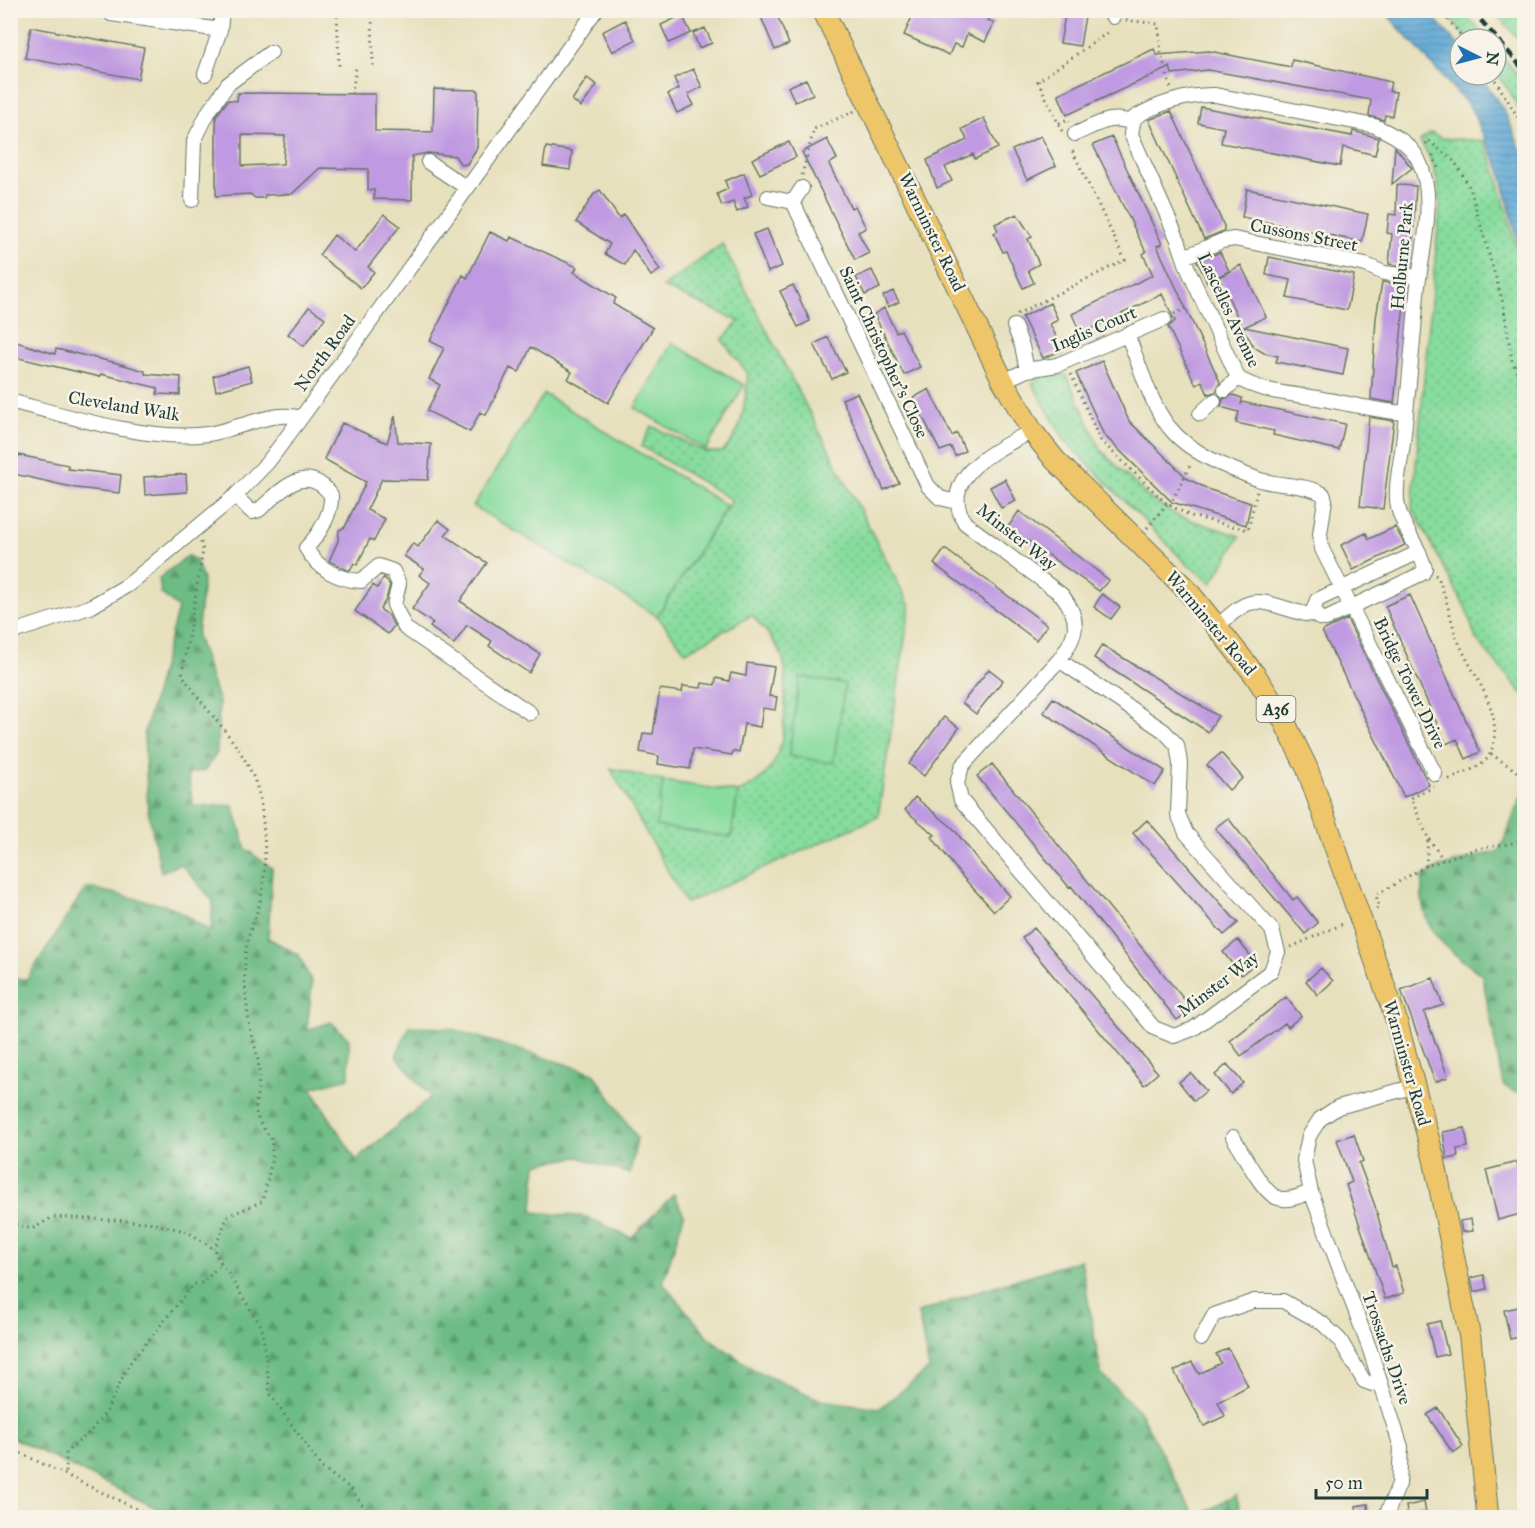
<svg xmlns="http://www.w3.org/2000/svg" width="1535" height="1528" font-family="'IM FELL Great Primer',serif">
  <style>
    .grass { fill: url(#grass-dots); stroke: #538c69; stroke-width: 1.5 }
    .forest { fill: url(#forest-firs); stroke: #467c5c; stroke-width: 1.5 }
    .garden { fill: #87dc9e; stroke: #538c69; stroke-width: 1.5 }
    .water { fill: url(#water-rules); stroke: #3f7285; stroke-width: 1.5 }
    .building { fill: #bf99e1; fill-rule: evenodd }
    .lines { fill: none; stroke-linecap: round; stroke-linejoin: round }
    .minor-casing { stroke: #657664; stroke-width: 16 }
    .highway-casing { stroke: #657664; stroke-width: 23 }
    .path { stroke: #657664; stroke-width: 3; stroke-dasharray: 1.5 4.5; stroke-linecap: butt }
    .minor { stroke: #fff; stroke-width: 14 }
    .highway { stroke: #eec569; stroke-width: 21 }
    .rail { stroke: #1f3d34; stroke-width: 4.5; stroke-dasharray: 9 4.5; stroke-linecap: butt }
    .labels { text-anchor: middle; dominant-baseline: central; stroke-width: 5; stroke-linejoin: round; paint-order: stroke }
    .shield { fill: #f7f3e8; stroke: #60746a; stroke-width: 1.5 }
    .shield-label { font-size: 16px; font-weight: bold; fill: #1f3d34 }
    .street-label { font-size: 18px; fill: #1f3d34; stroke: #f7f3e8 }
  </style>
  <defs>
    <pattern id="grass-dots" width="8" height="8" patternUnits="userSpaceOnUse" patternTransform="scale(1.5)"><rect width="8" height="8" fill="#87dc9e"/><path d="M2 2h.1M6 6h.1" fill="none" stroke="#6eb482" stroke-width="1.8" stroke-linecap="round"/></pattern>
    <pattern id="forest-firs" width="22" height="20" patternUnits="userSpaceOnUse" patternTransform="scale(1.5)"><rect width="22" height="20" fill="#6dbc85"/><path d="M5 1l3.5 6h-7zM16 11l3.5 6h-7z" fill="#599a6e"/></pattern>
    <pattern id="water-rules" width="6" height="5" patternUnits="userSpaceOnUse" patternTransform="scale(1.5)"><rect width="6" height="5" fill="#5fa8d6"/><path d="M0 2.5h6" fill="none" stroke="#4e8aae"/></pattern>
  </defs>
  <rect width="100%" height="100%" fill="#f7f3e8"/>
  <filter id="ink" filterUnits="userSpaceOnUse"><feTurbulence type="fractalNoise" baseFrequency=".0167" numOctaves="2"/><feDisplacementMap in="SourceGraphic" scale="12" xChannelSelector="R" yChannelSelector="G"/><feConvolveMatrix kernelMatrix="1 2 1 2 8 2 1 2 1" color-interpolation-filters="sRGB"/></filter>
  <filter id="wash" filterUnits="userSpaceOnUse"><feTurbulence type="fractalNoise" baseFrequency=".008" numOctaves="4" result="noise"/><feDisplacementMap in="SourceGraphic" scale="24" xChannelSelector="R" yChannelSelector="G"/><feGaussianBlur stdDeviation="1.35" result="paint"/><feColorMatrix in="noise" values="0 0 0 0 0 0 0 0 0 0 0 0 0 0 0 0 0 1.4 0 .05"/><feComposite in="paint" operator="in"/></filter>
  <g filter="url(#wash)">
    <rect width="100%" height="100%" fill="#e7e0bd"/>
    <path class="grass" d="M1444,11H1462L1487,39H1467Z
      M1494,11H1524V45Z
      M1496,49L1524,82V118L1509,90L1496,74Z
      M1431,133L1441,138L1484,141L1496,172L1524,276V695L1476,640L1467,611L1412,507L1440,207C1440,182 1434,162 1420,141Z
      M722,244L910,606L878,817L686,903L610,768L663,781L657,826L731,837L738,792C782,774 785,739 785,697C785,684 787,667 782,656C775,640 763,628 752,615L686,652L657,616L732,500L641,446L652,426L705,452H722C745,431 744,403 748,374L722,340L739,321L663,287Z
      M1062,374L1067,376L1101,450L1149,498L1178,516L1240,536L1212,583L1188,565L1065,441L1032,383L1044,375Z"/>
    <path class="forest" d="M188,556L196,560L203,580L197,636L219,702L217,753L205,770L188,774L193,806L233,805L246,849L272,868L268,938L299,955L312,983L307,1030L331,1022L349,1039V1078L311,1088L356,1160L431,1097L396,1056L409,1027L449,1028L594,1073L637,1138L630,1174L578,1157L536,1164L533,1212L587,1217L631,1238L674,1194L684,1215L663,1283L709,1338L756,1371L821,1400L880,1408L929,1369L918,1313L981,1290L1081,1260L1101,1374L1140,1412L1195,1517H174L11,1437V979H27L86,887L172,907L211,932L213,901L181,864L161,872L148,810L144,734L178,608L161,593L159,578Z
      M1524,792V1089L1516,1093L1503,1085L1482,975C1444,946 1415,929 1423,876L1440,867L1499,851C1510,832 1512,812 1524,792Z
      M1236,1495L1242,1517H1196Z"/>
    <path class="garden" d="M672,343L744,385L706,450L635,408Z
      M544,394L727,506L657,616L473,506Z
      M800,677L845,684L833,763L789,756Z
      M663,781L738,792L731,837L656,826Z"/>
    <path class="water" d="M1384,11H1428L1460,47V75H1480L1505,112L1524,157V266L1500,170L1470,107Z"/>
    <g id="blocks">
      <path class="building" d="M758,10H775L789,44L775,50Z
        M915,10H992L988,20L994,23L985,42L967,34L962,47L954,44L949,55L904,35Z
        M1066,10H1086L1080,46L1060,43Z
        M682,15L691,33L669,43L661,25Z
        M625,20L635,40L612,52L602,32Z
        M31,27L144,48L138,79L25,58Z
        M705,28L712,43L699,48L693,33Z
        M1154,49L1157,55L1209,51L1291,67L1292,60L1391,82L1389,91L1396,92L1392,116L1385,115L1384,120L1369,116L1371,100L1208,70L1172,74L1170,67L1067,115L1058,94Z
        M693,69L702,87L688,94L694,105L677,113L668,94L679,89L674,78Z
        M587,78L597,85L581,107L572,100Z
        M806,79L813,94L795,102L788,87Z
        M434,89L478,90L477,148L467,164L461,165L455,156L428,153L412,156V200L374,199V190H368V169L320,168L292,194L265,195L264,198H255L250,194L216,196V116L228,100L237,101L238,93L375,94V131L433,132ZM242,135L285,136L283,164L242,166Z
        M1201,107L1352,136L1353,131L1379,138L1375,155L1343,147L1340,166L1221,143L1224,128L1198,123Z
        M1171,111L1224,226V231L1204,239L1149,120Z
        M984,118L998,148L975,159L973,154L945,167L952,181L937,188L927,160L967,140L962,129Z
        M1041,136L1056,166L1027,180L1012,150Z
        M1112,137L1162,244L1157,246L1220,382L1216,392L1208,394L1202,381L1196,385L1168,327L1175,321L1162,294L1081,334L1072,314L1153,275L1143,254L1146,252L1093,145Z
        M827,139L837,159L829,164L851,208L855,206L866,228L858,232L869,253L855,260L802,152Z
        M789,142L796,157L760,174L752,159Z
        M546,147L572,151L570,170L543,166Z
        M1395,147L1412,168L1392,184Z
        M744,173L752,195L744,198L748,207L737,212L733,202L722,206L717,194L728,189L725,181Z
        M1397,185L1416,186L1411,267L1389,264L1392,234L1387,233L1389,214L1396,215Z
        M1247,189L1368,214L1362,242L1242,217Z
        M600,190L619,218L624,215L660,270L651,276L633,250L625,265L605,254L610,244L576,222L594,194Z
        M384,214L400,226L368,267L374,272L361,288L319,255L334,235L355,252Z
        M1017,214L1032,237L1028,239L1039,264L1028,270L1034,283L1023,288L1006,251L1003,252L994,233L998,231L995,224Z
        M767,229L782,266L768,272L753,234Z
        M490,232L509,241L511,237L577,267L574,272L616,298L613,304L653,328L608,403L568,379L572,372L531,347L519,372L510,368L486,415L480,412L470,432L427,411L440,385L429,379L444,348L430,341L463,275L467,278Z
        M1220,252L1229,271L1207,282L1197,261Z
        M1269,257L1354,275L1347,310L1287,298L1291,280L1266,275Z
        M1241,265L1266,317L1244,327L1348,348L1343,375L1276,362L1278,356L1264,353L1254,347L1242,327L1219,277Z
        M872,270L880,288L865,295L856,277Z
        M1382,282L1406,285L1394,403L1371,399L1376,318Z
        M793,285L810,321L798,327L780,291Z
        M893,291L899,302L888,307L883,296Z
        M1050,303L1058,320L1050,324L1063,350L1043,358L1022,317Z
        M309,307L325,318L304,346L288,334Z
        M884,308L896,332L901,330L920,367L904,375L874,314Z
        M828,337L846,372L832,379L814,344Z
        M10,340L55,354L56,349L117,363L145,371V374L181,377L180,395L157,394L158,388L101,374L100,377L10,356Z
        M1102,361L1129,421L1188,479L1210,490L1251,503L1246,525L1172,502L1104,435L1076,373Z
        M248,366L252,381L216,391L213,376Z
        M929,389L952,436L957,433L965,451L955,456L951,447L940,451L913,398Z
        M857,393L899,483L884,490L842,399Z
        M1233,395L1242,398L1241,405L1242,402L1345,424L1339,450L1273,435L1274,431L1236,423L1239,412L1221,407L1223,399Z
        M395,416L398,442L431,444L428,480L382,479L367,510L385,519L374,541L370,539L357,565L354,563L350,570H347L329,561L338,541L339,530L345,527L366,482L324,459L342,423L387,443Z
        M1369,417L1394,421L1383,509L1360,506Z
        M18,455L68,465V469L121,475L119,493L76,488L14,474Z
        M186,474L187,492L145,495L144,477Z
        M1005,479L1016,501L1001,508L990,487Z
        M1019,511L1109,580L1099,591L1008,527Z
        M438,520L450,529L445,535L487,563L460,601L540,654L529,673L489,646L492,641L467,625L454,644L430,627L433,623L412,609L430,583L419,575L424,569L404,556L413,543L418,547Z
        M1395,527L1405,545L1353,570L1341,545L1366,533L1369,539Z
        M945,549L1047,625L1036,640L934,564Z
        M384,577L390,585L386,600L380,609L389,616L394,626L388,634L355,611L373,585L377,588Z
        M1102,594L1120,607L1111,619L1094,607Z
        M1410,595L1480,752L1466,759L1457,739L1446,744L1385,606Z
        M1347,619L1429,785L1404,797L1322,631Z
        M1102,645L1218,716L1208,732L1094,658Z
        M747,663L774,667L769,696L777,697L775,710L763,708L760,727L744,724L739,753L733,751L732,755L693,749L690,769L658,764L659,756L640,752L643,733L653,734L660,689L682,692L683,686L701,688L702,683L715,685L716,678L729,681L731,673L746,676Z
        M989,669L1003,680L976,714L962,703Z
        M1053,698L1165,771L1155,786L1043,712Z
        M944,717L959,728L924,776L909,764Z
        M1221,753L1243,778L1229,790L1207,765Z
        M992,764L1192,1009L1177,1020L1071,886L1069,887L977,776Z
        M915,797L953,828L981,864L1010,896L994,911L959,873L932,837L935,835L905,810Z
        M1228,818L1293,900L1297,897L1318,923L1305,934L1215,828Z
        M1147,820L1238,923L1224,935L1133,833Z
        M1034,928L1158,1073L1144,1085L1022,938Z
        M1238,940L1256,963L1241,975L1223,952Z
        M1321,968L1333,981L1318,995L1306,981Z
        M1433,978L1443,1005L1424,1012L1448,1077L1435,1082L1401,990Z
        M1286,997L1301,1016L1288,1027L1285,1023L1241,1056L1230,1041Z
        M1227,1064L1243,1083L1231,1094L1215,1075Z
        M1191,1073L1206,1091L1194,1101L1179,1082Z
        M1465,1128L1468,1147L1457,1149L1458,1157L1447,1159L1443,1132Z
        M1354,1134L1363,1161L1359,1163L1375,1206L1392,1267L1396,1266L1404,1293L1385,1299L1346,1185L1352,1182L1337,1140Z
        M1517,1162L1524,1191V1213L1498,1220L1486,1170Z
        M1471,1219L1473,1231L1462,1232L1460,1221Z
        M1484,1275L1487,1289L1474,1292L1471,1278Z
        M1524,1306V1336L1510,1339L1504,1310Z
        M1440,1321L1448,1354L1435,1357L1427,1324Z
        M1228,1348L1248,1386L1218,1402L1225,1416L1204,1426L1174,1371L1192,1362L1199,1374L1221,1363L1216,1354Z
        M1438,1408L1463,1446L1453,1453L1427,1415Z
        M1424,1502L1427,1518H1408L1406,1506Z
        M1368,1504L1369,1518H1357L1356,1506Z"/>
    </g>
  </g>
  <g filter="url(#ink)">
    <use href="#blocks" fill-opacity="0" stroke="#657664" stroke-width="1.5"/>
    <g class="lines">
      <g class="minor-casing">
        <path id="minor" d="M1108,10L1113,17
          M111,14L220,30
          M205,74L220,30L222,10
          M1075,134C1095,126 1112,113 1132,123
          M428,162L467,188
          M768,197L793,202L802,188
          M192,200L194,141L209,111L228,84L271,52
          M793,202L928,486L940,498L957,502
          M1184,257L1222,241L1234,239L1366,265L1384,273L1419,277
          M1014,326L1022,346L1027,370
          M1127,334C1139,362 1150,404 1169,427C1189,453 1230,469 1260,480C1280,486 1305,484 1323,494L1325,500L1320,534L1322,549L1435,774
          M1003,381L1027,370L1057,365L1164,319
          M1225,390L1238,378
          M10,401C67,416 150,442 208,434C236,430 275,409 301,418
          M1406,413C1378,411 1356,405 1328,400C1300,394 1263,394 1238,378L1188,269L1178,240L1131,134L1134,118C1156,104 1188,94 1215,95L1375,126C1392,134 1409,142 1418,159C1438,198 1421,253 1417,294C1413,344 1408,394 1403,443C1401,463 1394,488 1398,507C1401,522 1412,538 1419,552
          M1200,414L1214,401
          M1032,431C999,449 936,475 965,523L1062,595C1082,621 1077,636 1059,660L1164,731L1177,745L1180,763L1178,814L1186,833L1272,930L1278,952L1271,971L1193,1029L1174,1036L1154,1028L961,800L957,783L962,766L1059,660
          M235,496L252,512L259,510C281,491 306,461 331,495C332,514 319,535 306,548C317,568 338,580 361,581L379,566L393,571L399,584L394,605L405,628L530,713
          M1419,552L1425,568L1423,573L1326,619L1319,618L1314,608L1317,600Z
          M1217,627C1251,594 1255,599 1298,612C1305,614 1310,616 1317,613
          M10,633L90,607L128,585L235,496L268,462L301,418L596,10
          M1233,1137C1242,1151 1263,1194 1278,1198C1289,1202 1302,1195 1311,1192
          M1201,1339L1214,1315L1254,1301H1283L1322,1323L1340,1340L1364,1381L1372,1384L1380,1382
          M1385,1518L1399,1484L1401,1447L1370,1350L1311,1192L1304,1160L1309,1136L1320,1119L1338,1107L1416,1086"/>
      </g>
      <g class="highway-casing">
        <path id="highway" d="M823,10L1003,381L1032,431L1055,460L1187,590L1217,627L1255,675L1283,719L1307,768L1395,1016L1434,1159L1470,1338L1488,1518"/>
      </g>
      <path class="path" d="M337,10L339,67
        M372,10L373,66
        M1440,10L1464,39
        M1126,20L1158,24L1161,52L1171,89
        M1492,75L1524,127
        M352,94L356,67
        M1059,123L1068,119L1069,122
        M1062,131L1038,81L1110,31
        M1426,144L1428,140L1455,162L1470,188L1503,303L1512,360L1524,389
        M1433,155L1438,168
        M802,175L814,129L855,111
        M1017,314L1125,260L1071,148
        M1174,314L1190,307
        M1071,374L1100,440L1167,504L1191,516L1248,530L1257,491
        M1170,505L1191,464
        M1147,528L1167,504
        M201,542L203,551L182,674C209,719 253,750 261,805C265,834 267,868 261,897C258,914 248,931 246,949C243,968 246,1004 249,1022C252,1038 259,1056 259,1072C259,1105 246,1110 272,1139V1159L263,1201L228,1216L214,1249
        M1435,575L1438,577C1445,595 1449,611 1454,629C1465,669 1509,710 1490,754C1485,767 1460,774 1448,780
        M1491,754L1524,776
        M1429,839L1443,859
        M1426,866L1428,838L1411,798L1434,787
        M1376,909L1379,907L1376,895L1426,866L1476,849L1524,841
        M1291,947L1345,923
        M10,1223L32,1229L53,1217L148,1222L188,1232L214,1249L221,1263L203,1283L194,1284L129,1364L106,1412L90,1432L66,1452V1473
        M221,1263L262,1327L270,1394L322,1468L351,1489L368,1513L397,1518
        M10,1448L155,1518"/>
      <use href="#minor" class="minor"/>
      <use href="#highway" class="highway"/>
      <path class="rail" d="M1472,10L1524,70"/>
    </g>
  </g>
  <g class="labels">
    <rect class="shield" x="1256.5" y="696" width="39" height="26" rx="4.5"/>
    <g class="shield-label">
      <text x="1276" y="709">A36</text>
    </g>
    <g class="street-label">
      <text transform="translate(932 232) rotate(64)">Warminster Road</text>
      <text transform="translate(1304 235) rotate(11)">Cussons Street</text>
      <text transform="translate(1402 256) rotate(-85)">Holburne Park</text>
      <text transform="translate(1229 310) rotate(65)">Lascelles Avenue</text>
      <text transform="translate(1094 329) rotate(-23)">Inglis Court</text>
      <text transform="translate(884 352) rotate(65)">Saint Christopher's Close</text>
      <text transform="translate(325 353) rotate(-54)">North Road</text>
      <text transform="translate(124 406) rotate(9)">Cleveland Walk</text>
      <text transform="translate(1017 537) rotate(38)">Minster Way</text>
      <text transform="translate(1211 623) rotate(50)">Warminster Road</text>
      <text transform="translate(1410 683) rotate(64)">Bridge Tower Drive</text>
      <text transform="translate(1218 984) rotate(-37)">Minster Way</text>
      <text transform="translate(1407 1063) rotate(74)">Warminster Road</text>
      <text transform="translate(1387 1348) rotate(71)">Trossachs Drive</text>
    </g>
  </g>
  <rect width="1535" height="1528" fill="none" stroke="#f7f3e8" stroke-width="36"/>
  <g transform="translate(1478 57) rotate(96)"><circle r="28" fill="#f7f3e8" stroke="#a1aaa0" stroke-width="1.5"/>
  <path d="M0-4.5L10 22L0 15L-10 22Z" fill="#1f6fb2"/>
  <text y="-9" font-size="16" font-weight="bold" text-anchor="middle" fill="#1f3d34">N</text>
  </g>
  <path d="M1316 1489v9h111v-9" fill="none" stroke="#1f3d34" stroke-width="3"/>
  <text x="1325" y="1489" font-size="18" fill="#1f3d34" stroke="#f7f3e8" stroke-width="4.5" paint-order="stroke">50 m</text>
</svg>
